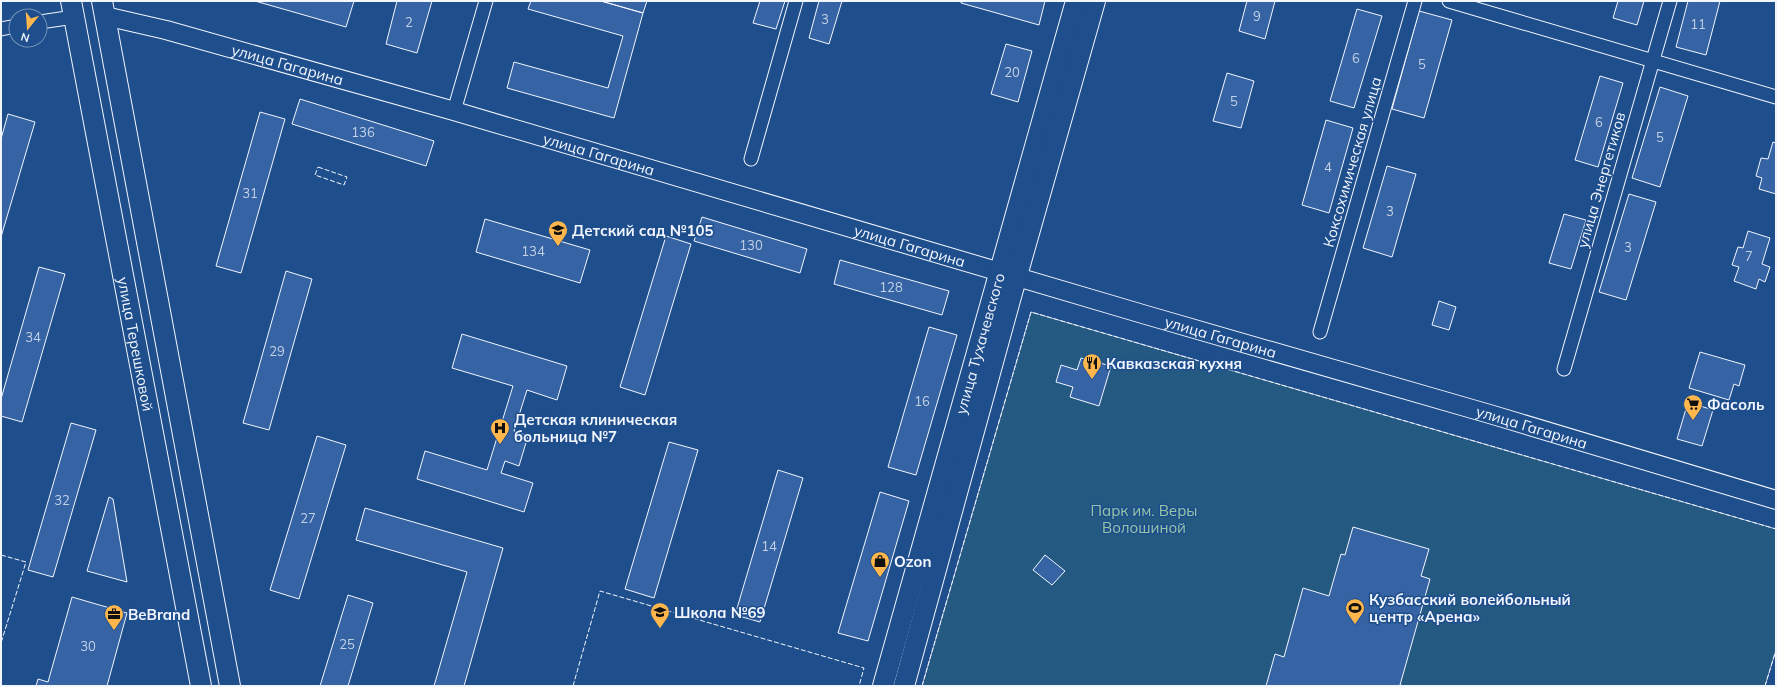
<svg xmlns="http://www.w3.org/2000/svg" width="1777" height="687" font-family="Mulish,sans-serif">
  <style>
    .green { fill: #245a82; stroke: #a8bbd7 }
    .building { fill: #3563a3; stroke: #f2f6ff }
    .lines { fill: none; stroke-linecap: round; stroke-linejoin: round }
    .street-casing { stroke: #f2f6ff; stroke-width: 15 }
    .secondary-casing { stroke: #f2f6ff; stroke-width: 20 }
    .primary-casing { stroke: #f2f6ff; stroke-width: 22 }
    .street { stroke: #1f4e8c; stroke-width: 13 }
    .secondary { stroke: #1f4e8c; stroke-width: 18 }
    .primary { stroke: #1f4e8c; stroke-width: 20 }
    .fence { stroke: #f2f6ff; stroke-width: 1; stroke-dasharray: 5 2; stroke-linecap: butt }
    .labels { text-anchor: middle; dominant-baseline: central; stroke-width: 3; stroke-linejoin: round; paint-order: stroke }
    .number-label { font-size: 13px; fill: #c3d1e8 }
    .street-label { font-size: 15px; fill: #f2f6ff; stroke: #1f4e8c }
    .poi-label { font-size: 15px; font-weight: bold; fill: #f2f6ff; stroke: #1f4e8c; text-anchor: start }
    .park-label { font-size: 15px; fill: #97c8a6; stroke: #1f4e8c }
  </style>
  <rect width="100%" height="100%" fill="#1f4e8c"/>
  <path class="green" d="M1031,312L1776,529V650L1765,686H922Z"/>
  <path class="building" d="M255,1H354L346,27Z
    M397,1H432L417,53L386,44Z
    M531,1H601L643,13L614,118L507,88L514,62L608,88L623,36L528,9Z
    M601,1H647L643,13Z
    M760,1H785L776,29L753,23Z
    M819,1H842L829,44L809,38Z
    M961,1H1045L1039,25L961,3Z
    M1247,1H1275L1265,39L1239,31Z
    M1618,1H1644L1637,25L1613,18Z
    M1688,1H1720L1706,55L1676,47Z
    M1357,9L1382,16L1354,108L1330,101Z
    M1419,11L1452,20L1424,118L1392,109Z
    M1006,44L1032,51L1018,102L991,94Z
    M1227,73L1254,81L1241,128L1213,121Z
    M1600,76L1623,83L1598,167L1575,160Z
    M1660,87L1688,96L1660,187L1632,178Z
    M300,99L434,141L426,166L292,124Z
    M260,112L285,119L241,273L216,266Z
    M8,114L35,122L1,237V139Z
    M1326,120L1353,128L1329,213L1302,205Z
    M1773,142L1776,143V194L1759,189L1762,178L1756,176L1761,158L1768,159Z
    M1387,166L1416,174L1392,257L1363,248Z
    M1629,194L1656,202L1626,300L1599,292Z
    M1564,214L1586,220L1571,269L1549,263Z
    M702,217L807,249L800,273L694,241Z
    M485,219L590,250L580,283L476,252Z
    M1748,231L1770,238L1762,264L1770,267L1765,282L1759,279L1756,289L1734,281L1739,267L1732,265L1738,247L1743,248Z
    M666,236L691,244L645,395L620,387Z
    M840,260L949,291L942,315L834,284Z
    M39,267L65,274L22,422L1,416V399Z
    M286,271L312,279L269,430L243,423Z
    M1439,301L1456,307L1449,330L1432,325Z
    M929,327L957,335L916,475L888,467Z
    M462,334L567,366L557,400L527,390L514,431L528,436L519,466L505,461L501,473L533,483L524,512L417,479L425,451L487,470L513,386L452,368Z
    M1700,352L1745,365L1739,386L1734,384L1729,400L1689,388Z
    M1081,358L1111,366L1099,406L1070,397L1073,387L1056,382L1061,365L1077,370Z
    M1688,402L1713,410L1702,446L1677,439Z
    M71,423L96,430L53,577L28,570Z
    M317,436L346,445L299,599L270,590Z
    M669,442L698,450L654,598L625,589Z
    M778,470L803,478L760,622L735,615Z
    M880,492L909,501L868,641L838,633Z
    M109,497L113,499L127,582L87,571Z
    M365,508L503,548L464,686H434L467,572L356,540Z
    M1353,527L1429,549L1421,576L1430,579L1400,685L1405,686H1266L1275,654L1284,657L1303,588L1329,596L1341,554L1345,555Z
    M1045,555L1065,571L1052,585L1033,570Z
    M348,595L373,603L348,686H320Z
    M72,597L127,613L107,686H36L38,679L48,682Z"/>
  <g class="lines">
    <g class="street-casing">
      <path id="street" d="M1449,1L1776,97
        M40,22L74,17
        M1,29L16,26
        M454,111L486,1
        M751,159L796,1
        M1320,332L1415,1
        M1564,369L1670,1"/>
    </g>
    <g class="secondary-casing">
      <g id="secondary">
        <path id="s1" d="M105,16L166,30L454,111L1146,315L1493,415L1776,500"/>
      </g>
    </g>
    <g class="primary-casing">
      <g id="primary">
        <path id="s2" d="M71,1L201,686"/>
        <path d="M102,1L230,686"/>
        <path id="s3" d="M883,686L1076,1"/>
        <path d="M904,686L1010,300L1095,1"/>
      </g>
    </g>
    <use href="#street" class="street"/>
    <use href="#secondary" class="secondary"/>
    <use href="#primary" class="primary"/>
    <path class="fence" d="M318,167L347,177L344,185L315,175Z
      M1,555L26,562L1,643
      M573,686L600,591L864,668L859,686
      M922,686L1031,312L1776,529
      M1765,686L1776,650"/>
  </g>
  <defs>
    <g id="school-pin" transform="scale(1)"><path d="M0 17L-7.5 6A9.5 9.5 0 1 1 7.5 6Z" fill="#ffb74d" stroke="#1f4e8c"/><path d="M0-5L7-2L0 1L-7-2ZM-4 1L0 2.5L4 1V4Q0 6-4 4Z" fill="#111"/></g>
    <g id="restaurant-pin" transform="scale(1)"><path d="M0 17L-7.5 6A9.5 9.5 0 1 1 7.5 6Z" fill="#ffb74d" stroke="#1f4e8c"/><path d="M-5-6h1v4h1v-4h1v4h1v-4h1v5L-1.5 .5V6h-2V.5L-5-1ZM5-6V6H3V1.5H1.5Q1.5-4 5-6Z" fill="#111"/></g>
    <g id="supermarket-pin" transform="scale(1)"><path d="M0 17L-7.5 6A9.5 9.5 0 1 1 7.5 6Z" fill="#ffb74d" stroke="#1f4e8c"/><path d="M-6-5.5h2.5l.6 2H6L4.5 2H-2.5L-4.4-4H-6ZM-1.5 3.2a1.3 1.3 0 1 0 .1 0ZM3 3.2a1.3 1.3 0 1 0 .1 0Z" fill="#111"/></g>
    <g id="hospital-pin" transform="scale(1)"><path d="M0 17L-7.5 6A9.5 9.5 0 1 1 7.5 6Z" fill="#ffb74d" stroke="#1f4e8c"/><path d="M-5-5h3v3.5h4V-5h3V5h-3V1.5h-4V5h-3Z" fill="#111"/></g>
    <g id="shop-pin" transform="scale(1)"><path d="M0 17L-7.5 6A9.5 9.5 0 1 1 7.5 6Z" fill="#ffb74d" stroke="#1f4e8c"/><path d="M-5-2.5h2.3a2.7 3.5 0 0 1 5.4 0H5L5.5 6h-11ZM-1.5-2.5h3a1.5 2.3 0 0 0-3 0Z" fill="#111"/></g>
    <g id="stadium-pin" transform="scale(1)"><path d="M0 17L-7.5 6A9.5 9.5 0 1 1 7.5 6Z" fill="#ffb74d" stroke="#1f4e8c"/><path d="M0-5a6.5 5 0 1 0 0 10a6.5 5 0 1 0 0-10ZM-3.5-1.8h7v3.6h-7Z" fill="#111"/></g>
    <g id="office-pin" transform="scale(1)"><path d="M0 17L-7.5 6A9.5 9.5 0 1 1 7.5 6Z" fill="#ffb74d" stroke="#1f4e8c"/><path d="M-6-3h4V-5.5h4V-3h4V5H-6ZM-1-4.5V-3h2v-1.5ZM-6 0V1H6V0Z" fill="#111"/></g>
  </defs>
  <g fill-rule="evenodd">
    <use href="#school-pin" x="558" y="230"/>
    <use href="#restaurant-pin" x="1092" y="363"/>
    <use href="#supermarket-pin" x="1693" y="404"/>
    <use href="#hospital-pin" x="500" y="428"/>
    <use href="#shop-pin" x="880" y="561"/>
    <use href="#stadium-pin" x="1355" y="608"/>
    <use href="#school-pin" x="660" y="612"/>
    <use href="#office-pin" x="114" y="614"/>
  </g>
  <g class="labels">
    <g class="number-label">
      <text x="1257" y="16">9</text>
      <text x="825" y="19">3</text>
      <text x="409" y="22">2</text>
      <text x="1698" y="24">11</text>
      <text x="1356" y="58">6</text>
      <text x="1422" y="64">5</text>
      <text x="1012" y="72">20</text>
      <text x="1234" y="101">5</text>
      <text x="1599" y="122">6</text>
      <text x="363" y="132">136</text>
      <text x="1660" y="137">5</text>
      <text x="1328" y="167">4</text>
      <text x="250" y="193">31</text>
      <text x="1390" y="211">3</text>
      <text x="751" y="245">130</text>
      <text x="1628" y="247">3</text>
      <text x="533" y="251">134</text>
      <text x="1749" y="256">7</text>
      <text x="891" y="287">128</text>
      <text x="33" y="337">34</text>
      <text x="277" y="351">29</text>
      <text x="922" y="401">16</text>
      <text x="62" y="500">32</text>
      <text x="308" y="518">27</text>
      <text x="769" y="546">14</text>
      <text x="347" y="644">25</text>
      <text x="88" y="646">30</text>
    </g>
    <g class="street-label">
      <text stroke="none"><textPath href="#s1" startOffset="189">улица Гагарина</textPath></text>
      <text stroke="none"><textPath href="#s1" startOffset="513">улица Гагарина</textPath></text>
      <text transform="translate(1352 162) rotate(-74)">Коксохимическая улица</text>
      <text transform="translate(1601 180) rotate(-74)">улица Энергетиков</text>
      <text stroke="none"><textPath href="#s1" startOffset="837">улица Гагарина</textPath></text>
      <text stroke="none"><textPath href="#s1" startOffset="1161">улица Гагарина</textPath></text>
      <text stroke="none"><textPath href="#s2" startOffset="349">улица Терешковой</textPath></text>
      <text stroke="none"><textPath href="#s3" startOffset="356">улица Тухачевского</textPath></text>
      <text stroke="none"><textPath href="#s1" startOffset="1485">улица Гагарина</textPath></text>
    </g>
    <g class="poi-label">
      <text x="572" y="230">Детский сад №105</text>
      <text x="1106" y="363">Кавказская кухня</text>
      <text x="1707" y="404">Фасоль</text>
      <text x="514" y="419">Детская клиническая<tspan x="514" dy="17">больница №7</tspan></text>
      <text x="894" y="561">Ozon</text>
      <text x="1369" y="599">Кузбасский волейбольный<tspan x="1369" dy="17">центр «Арена»</tspan></text>
      <text x="674" y="612">Школа №69</text>
      <text x="128" y="614">BeBrand</text>
    </g>
    <g class="park-label">
      <text x="1144" y="510">Парк им. Веры<tspan x="1144" dy="17">Волошиной</tspan></text>
    </g>
  </g>
  <rect width="1777" height="687" fill="none" stroke="#f2f6ff" stroke-width="4"/>
  <g transform="translate(28 28) rotate(197)"><circle r="19" fill="#1f4e8c" stroke="#7391ba"/>
  <path d="M0-3L7 15L0 10L-7 15Z" fill="#ffb74d"/>
  <text y="-6" font-size="11" font-weight="bold" text-anchor="middle" fill="#f2f6ff">N</text>
  </g>
</svg>
